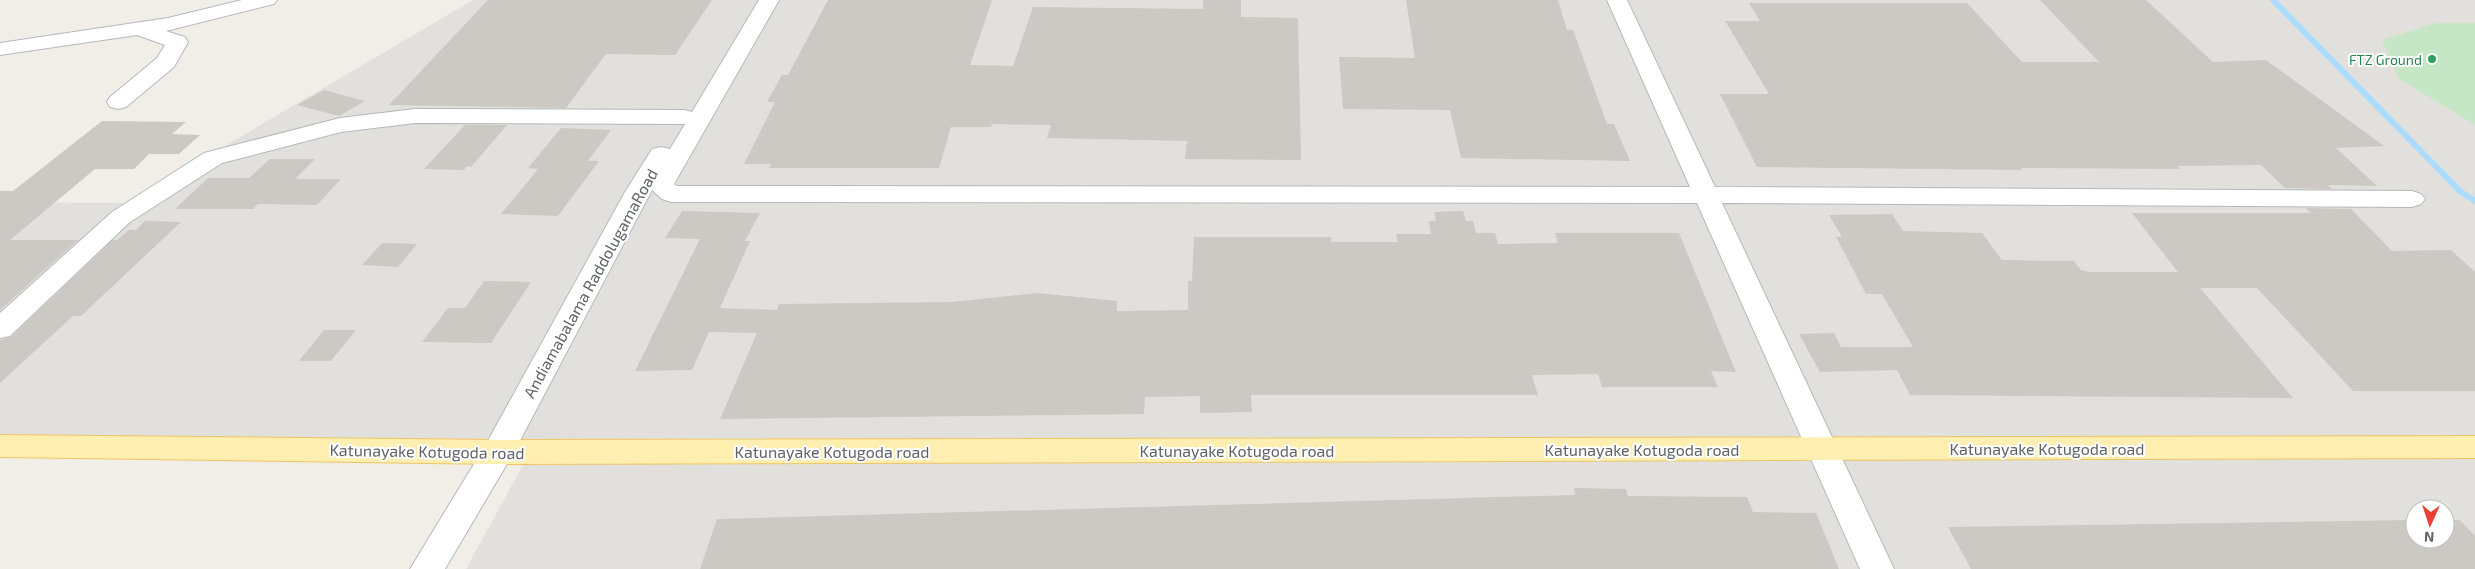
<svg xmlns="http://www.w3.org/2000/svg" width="2475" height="569" font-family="'Exo 2',sans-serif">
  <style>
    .industrial { fill: #e2e0dc; fill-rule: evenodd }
    .green { fill: #c6e7c5 }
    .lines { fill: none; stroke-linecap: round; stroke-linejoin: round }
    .stream { stroke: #abdcfe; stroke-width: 6 }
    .building { fill: #ccc9c4 }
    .minor-casing { stroke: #b5b8bb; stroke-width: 2 }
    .major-casing { stroke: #efc462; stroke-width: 2 }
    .minor { fill: #fff; fill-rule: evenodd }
    .major { fill: #feefb0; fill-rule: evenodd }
    .leisure-dot { fill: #2e9e5b; stroke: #fff; stroke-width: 2 }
    .labels { text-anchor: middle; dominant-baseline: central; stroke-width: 4; stroke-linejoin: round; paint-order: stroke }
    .far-leisure-label { font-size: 14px; fill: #27864d; stroke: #fff; text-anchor: end }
    .street-label { font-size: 16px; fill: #5f6367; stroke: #fff }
  </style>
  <rect width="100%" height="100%" fill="#f1eee8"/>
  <path class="industrial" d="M473,0H2475V569H466L536,441L0,435V202L128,203ZM2415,509H2445V539H2415Z"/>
  <path class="green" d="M2436,23H2475V125L2398,78L2382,40Z"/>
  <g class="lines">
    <path class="stream" d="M2273,0L2461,192L2475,201"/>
  </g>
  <path class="building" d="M488,0H712L675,55L606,54L566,108L389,105Z
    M828,0H992L970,65L1013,66L1033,7L1203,9V0H1241V17L1298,18L1301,160L1185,159L1187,141L1047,138L1051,125L992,124L991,127H951L939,168H769L771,164H744L775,102H767L782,75H788Z
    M1406,0H1558L1567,30H1573L1607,124H1614L1630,161L1461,158L1450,110L1343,109L1339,57L1415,58Z
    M2040,0H2146L2213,62L2266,60L2384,146L2336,148L2377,186L2328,185L2332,189L2285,188L2261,165L2178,166L2180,169L2021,168L2022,170L1757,167L1720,94H1769L1725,21H1760L1749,3H1967L2022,62H2099Z
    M324,90L365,101L339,116L297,105Z
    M102,121L186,122L172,134L200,135L179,154H149L134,169H95L10,240H78L0,310V191H13Z
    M465,125H507L471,167L467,166L464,170L424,169Z
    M561,128L611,130L588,161H599L558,216L501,214L538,169L528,168Z
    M270,159H315L295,179H341L317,205L258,204L253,209H175L208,178H249Z
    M2306,208L2351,209L2392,251L2451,250L2475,272V391H2353L2257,288H2200L2293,398L1910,395L1897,370L1820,372L1799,334L1834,333L1841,347H1913L1882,294H1866L1836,237H1842L1829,215L1892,214L1903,231L1982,233L2002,260L2074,261L2081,270L2089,272H2178L2132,213H2311Z
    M682,211L760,213L745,241H750L720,308L777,310L779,304L951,302L1038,293L1117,301V311L1188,310V281H1192L1194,237H1331V242H1398L1396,234H1431L1429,221H1436L1434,212L1463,211L1466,221H1473L1476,233H1495L1498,244L1558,243L1555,233H1679L1736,372L1711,371L1718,387H1602L1598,374L1532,375L1538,395H1251L1252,412L1200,413V396L1145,397L1144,414L720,419L757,333L709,332L692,370L635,371L700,239L665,238Z
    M145,221L181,222L81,316H73L0,383V340L11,337L113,240H117L129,230H136Z
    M382,243L417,244L398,267L362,265Z
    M484,281L531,282L491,343L422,342L448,308H465Z
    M324,330H356L331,361H299Z
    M1574,488L1626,489L1628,496L1747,497L1753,512L1816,513L1839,569H700L717,519L1575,495Z
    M2415,520V539H2445V520H2460L2475,536V569H1971L1948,527Z"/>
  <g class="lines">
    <g class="minor-casing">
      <path id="minor" d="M242,0H277L274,4L166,31L185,37L188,42L174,67L126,107L118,109L110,107L107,102L110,97L157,58L165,45L137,35L0,55V43L168,18Z
        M759,0H779L674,184L677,186L1690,187L1607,0H1627L1715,187L2412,191L2421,194L2425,199L2421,204L2412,207L1722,203L1894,569H1860L1697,203L671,202L662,199L652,190L514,452L445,569H410L485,446L625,192L649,154L652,149L661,147L670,149L685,124L415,123L341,132L222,163L130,222L10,336L0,338V313L112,212L204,153L340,118L415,109L684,110L692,112Z"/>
    </g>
    <g class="major-casing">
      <path id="major" d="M0,435L498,440L2475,436V458L498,464L0,457Z"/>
    </g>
    <use href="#minor" class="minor"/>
    <use href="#major" class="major"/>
  </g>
  <circle class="leisure-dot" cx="2432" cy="59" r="5"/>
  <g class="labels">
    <g class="far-leisure-label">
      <text x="2422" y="59">FTZ Ground</text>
    </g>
    <g class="street-label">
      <text transform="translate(590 283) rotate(-61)">Andiamabalama RaddolugamaRoad</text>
      <text x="2047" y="448">Katunayake Kotugoda road</text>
      <text x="1642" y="449">Katunayake Kotugoda road</text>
      <text x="1237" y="450">Katunayake Kotugoda road</text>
      <text transform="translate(427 451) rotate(1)">Katunayake Kotugoda road</text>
      <text x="832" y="451">Katunayake Kotugoda road</text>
    </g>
  </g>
  <g transform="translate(2430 524) rotate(183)"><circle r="24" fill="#ffffff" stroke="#bfc1c2"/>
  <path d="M0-4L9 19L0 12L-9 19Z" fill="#e74037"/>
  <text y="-8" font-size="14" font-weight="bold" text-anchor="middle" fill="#5f6367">N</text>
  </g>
</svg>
